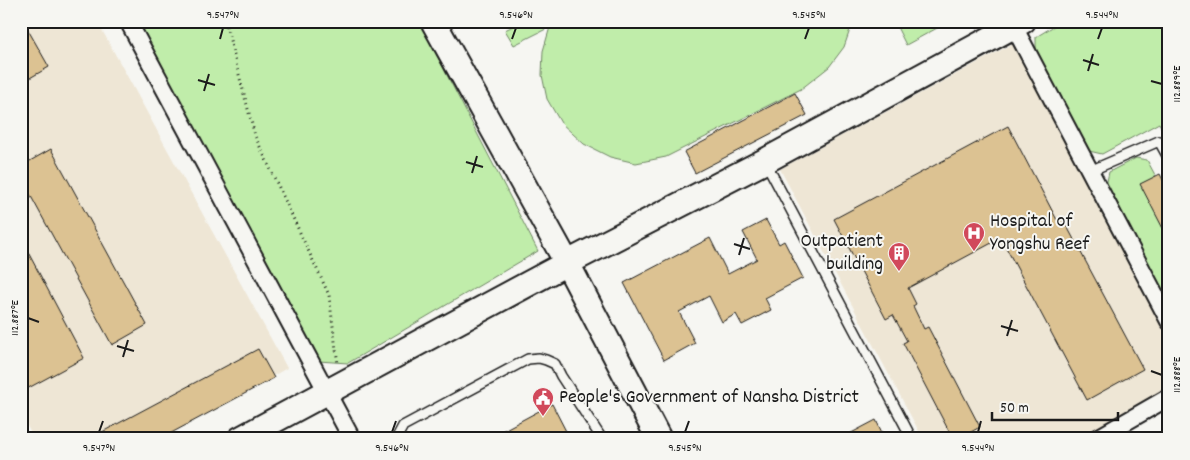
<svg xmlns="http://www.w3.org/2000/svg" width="1190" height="460" font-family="Dekko,sans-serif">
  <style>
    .built { fill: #eee6d5 }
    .green { fill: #c0edaa; stroke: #6e8463 }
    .building { fill: #dcc292; stroke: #1c1c1c }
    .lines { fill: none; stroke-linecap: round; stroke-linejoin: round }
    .lane-casing { stroke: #1c1c1c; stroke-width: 12 }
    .street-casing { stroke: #1c1c1c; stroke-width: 20 }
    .secondary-casing { stroke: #1c1c1c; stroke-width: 28 }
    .path { stroke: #1c1c1c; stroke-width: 3; stroke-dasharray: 1 4; stroke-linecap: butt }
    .lane { stroke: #f6f6f2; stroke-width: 9 }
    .street { stroke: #f6f6f2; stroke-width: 16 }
    .secondary { stroke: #f6f6f2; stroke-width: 24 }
    .ticks { fill: none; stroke: #1c1c1c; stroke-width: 2 }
    .labels { text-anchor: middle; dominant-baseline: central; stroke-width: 4; stroke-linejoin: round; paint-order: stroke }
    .poi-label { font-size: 20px; fill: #1c1c1c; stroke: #f6f6f2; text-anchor: start }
    .neatline { fill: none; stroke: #1c1c1c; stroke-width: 2 }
    .ticks-label { font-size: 12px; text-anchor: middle; fill: #1c1c1c }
  </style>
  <rect width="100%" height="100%" fill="#f6f6f2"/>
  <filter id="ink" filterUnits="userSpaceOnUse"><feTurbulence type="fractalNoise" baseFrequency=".02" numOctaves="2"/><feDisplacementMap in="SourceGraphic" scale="10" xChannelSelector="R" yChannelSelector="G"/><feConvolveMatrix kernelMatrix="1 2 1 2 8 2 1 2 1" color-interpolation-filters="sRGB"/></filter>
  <g filter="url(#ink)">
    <path class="built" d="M21,21H97L287,368L161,439H34L21,415Z
      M1014,43L1169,335V393L1084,439H923L780,169Z"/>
    <path class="green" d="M137,21H419L538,251L348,363L318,361Z
      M523,21H853L844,47L829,67L801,89L666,157L636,163L610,157L584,144L561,123L547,99L542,75L543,51L550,27L514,45L505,30Z
      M894,21H950L906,45Z
      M1062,21H1169V143L1159,123L1102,154L1089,151L1036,50V37Z
      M1136,158L1147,160L1169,201V303L1106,186L1109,172Z"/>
    <path class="building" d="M21,21H23L49,67L21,83Z
      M795,93L807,115L695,173L684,152Z
      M1008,126L1057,220L1062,217L1143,369L1087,400L1001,238L908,288L916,304L913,306L924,329L928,327L980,427L958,439H953L903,343L907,341L893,315L886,319L834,219Z
      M51,149L147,325L112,345L21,178V166Z
      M1160,174L1169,192V240L1140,184Z
      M766,220L779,244L784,241L803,278L765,298L771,310L742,325L736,314L722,322L709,296L679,312L695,343L664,360L624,283L710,238L728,274L757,259L743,232Z
      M21,239L84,358L21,392Z
      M258,349L274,378L160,439H89Z
      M552,404L570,439H487Z
      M876,420L885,439H840Z"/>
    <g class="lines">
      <g class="lane-casing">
        <path id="lane" d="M765,161L912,439
          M1090,171L1159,141L1169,159
          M396,439L403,426L528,359L539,358L546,360L555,364L561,376L602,439"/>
      </g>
      <g class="street-casing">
        <path id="street" d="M128,21L352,439
          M1011,21L1169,321
          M1096,439L1169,397"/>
      </g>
      <g class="secondary-casing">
        <path id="secondary" d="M433,21L567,263L659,439
          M240,439L567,263L765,161L1023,21"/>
      </g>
      <path class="path" d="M225,21L255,136L329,295L338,365"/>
      <use href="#lane" class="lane"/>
      <use href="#street" class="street"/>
      <use href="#secondary" class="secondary"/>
    </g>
  </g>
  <path class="ticks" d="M220,39L223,28M512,39L516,28M805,39L809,28M1098,39L1102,28M1083,60L1099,65M1088,71L1093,54M198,80L215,85M1151,81L1162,84M204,91L209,74M466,162L483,167M472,173L477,156M734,244L750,249M739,255L744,238M28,318L39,322M1001,326L1018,331M1007,336L1012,320M117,346L134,351M123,357L128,340M1151,371L1162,375M99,432L103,421M392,432L396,421M685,432L689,421M978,432L981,421"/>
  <defs>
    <g id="hospital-pin" transform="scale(1.125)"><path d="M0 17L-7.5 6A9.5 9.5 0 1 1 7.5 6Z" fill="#d1495b" stroke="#f6f6f2"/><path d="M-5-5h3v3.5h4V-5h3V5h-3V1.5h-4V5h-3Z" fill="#fff"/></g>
    <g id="building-pin" transform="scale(1.125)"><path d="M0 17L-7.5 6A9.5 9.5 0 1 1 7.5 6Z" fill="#d1495b" stroke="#f6f6f2"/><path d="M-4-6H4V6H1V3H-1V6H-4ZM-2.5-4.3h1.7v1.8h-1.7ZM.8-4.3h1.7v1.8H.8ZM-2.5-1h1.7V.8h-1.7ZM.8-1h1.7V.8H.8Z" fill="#fff"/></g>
    <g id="civic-pin" transform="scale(1.125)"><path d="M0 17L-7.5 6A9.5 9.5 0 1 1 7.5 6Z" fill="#d1495b" stroke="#f6f6f2"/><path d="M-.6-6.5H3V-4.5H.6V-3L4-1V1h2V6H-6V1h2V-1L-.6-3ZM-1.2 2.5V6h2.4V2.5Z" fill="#fff"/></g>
  </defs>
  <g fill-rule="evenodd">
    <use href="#hospital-pin" x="974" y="233"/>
    <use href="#building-pin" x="899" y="253"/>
    <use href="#civic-pin" x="543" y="398"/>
  </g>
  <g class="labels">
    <g class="poi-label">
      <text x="990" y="222">Hospital of<tspan x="990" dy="23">Yongshu Reef</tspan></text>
      <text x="883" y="242" text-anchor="end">Outpatient<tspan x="883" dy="23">building</tspan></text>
      <text x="559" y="398">People's Government of Nansha District</text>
    </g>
  </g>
  <rect width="1190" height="460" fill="none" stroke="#f6f6f2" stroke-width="55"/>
  <path d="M992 412v8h126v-8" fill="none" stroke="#1c1c1c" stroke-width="2.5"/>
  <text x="1000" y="412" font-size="15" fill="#1c1c1c" stroke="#f6f6f2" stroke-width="4" paint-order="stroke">50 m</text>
  <rect x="28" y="28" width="1134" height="404" class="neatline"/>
  <g class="ticks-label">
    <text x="223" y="18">9.547°N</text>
    <text x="516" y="18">9.546°N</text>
    <text x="809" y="18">9.545°N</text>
    <text x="1102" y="18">9.544°N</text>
    <text transform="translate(1176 84) rotate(-90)" y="4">112.889°E</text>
    <text transform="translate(14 318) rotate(-90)" y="4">112.887°E</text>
    <text transform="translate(1176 375) rotate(-90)" y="4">112.888°E</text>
    <text x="99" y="451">9.547°N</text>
    <text x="392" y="451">9.546°N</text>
    <text x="685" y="451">9.545°N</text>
    <text x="978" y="451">9.544°N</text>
  </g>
</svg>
